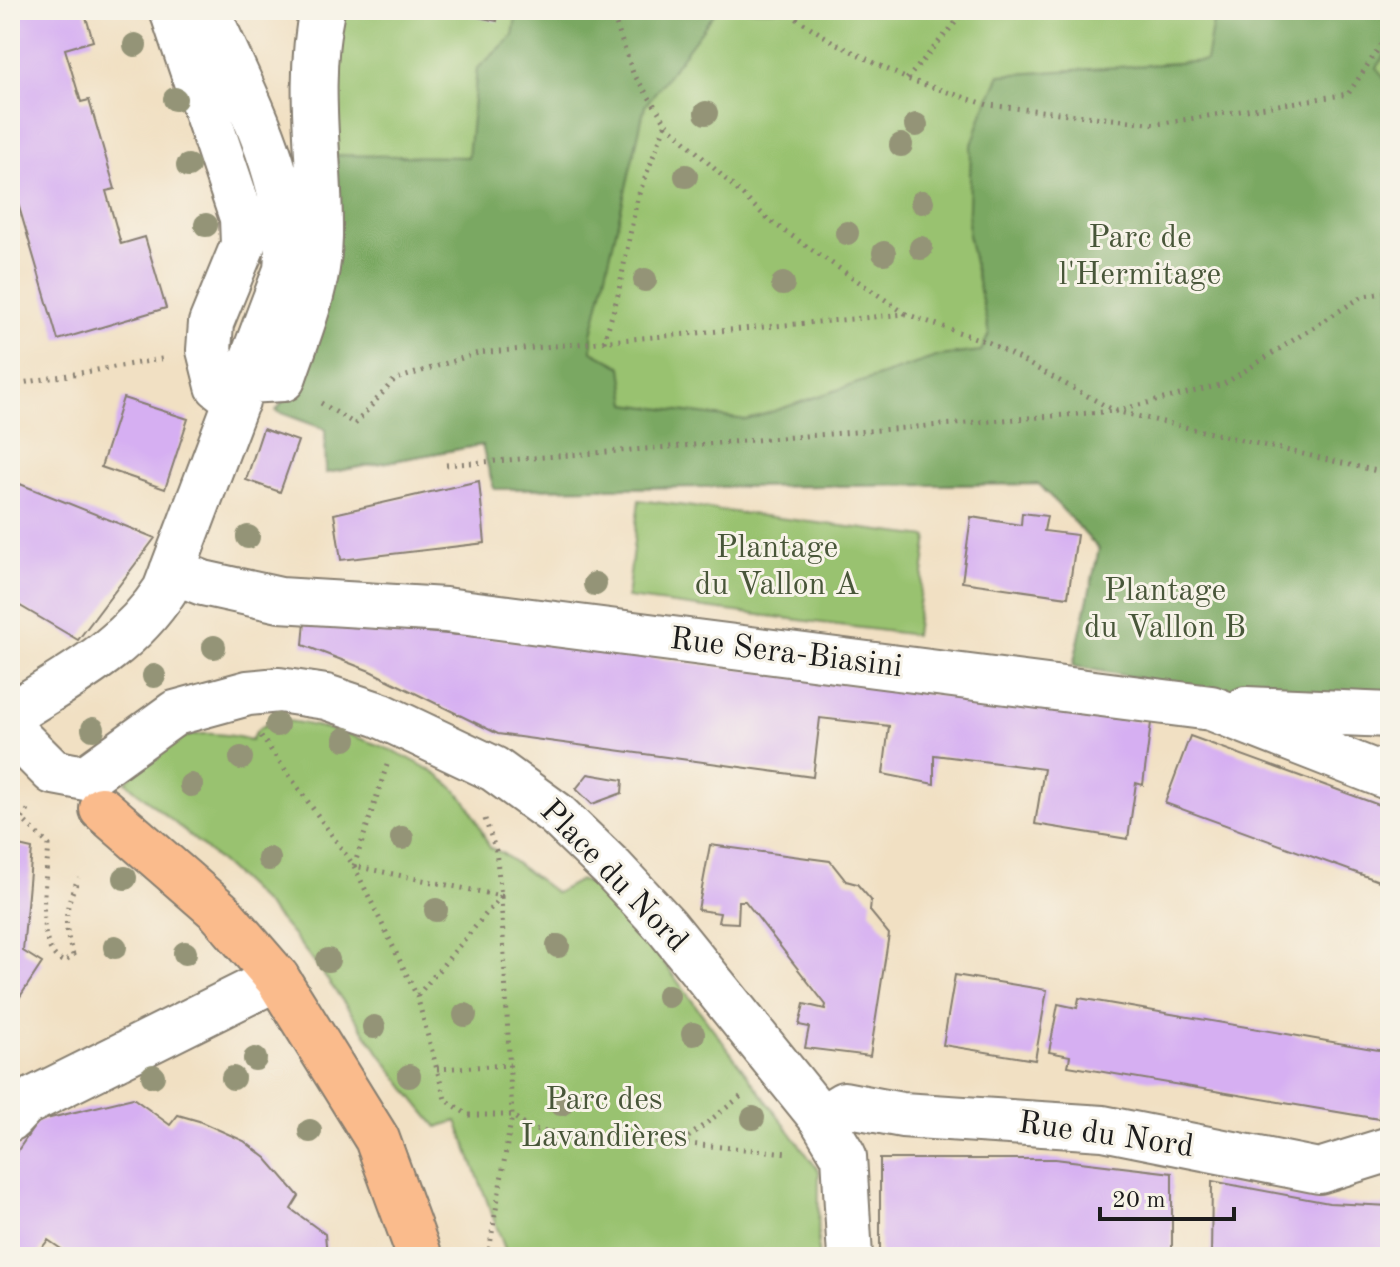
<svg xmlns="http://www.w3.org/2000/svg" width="1400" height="1267" font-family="'Old Standard TT',serif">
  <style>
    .green { fill: #99c26f; stroke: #5a6f46; stroke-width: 2 }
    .forest { fill: #7aa862; stroke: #4b623f; stroke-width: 2 }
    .building { fill: #d6aff2 }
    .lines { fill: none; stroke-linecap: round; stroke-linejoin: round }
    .minor-casing { stroke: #867e70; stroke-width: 48 }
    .major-casing { stroke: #867e70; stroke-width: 48 }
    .path { stroke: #867e70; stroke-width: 5; stroke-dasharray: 2 6; stroke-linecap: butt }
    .minor { stroke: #fff; stroke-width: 44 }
    .major { stroke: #fabb8c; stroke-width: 44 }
    .tree { fill: #949477 }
    .labels { text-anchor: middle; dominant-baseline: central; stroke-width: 6; stroke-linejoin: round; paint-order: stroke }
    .park-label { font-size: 32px; fill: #485639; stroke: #f7f3e8 }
    .street-label { font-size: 32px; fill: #1c1c1c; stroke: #f7f3e8 }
  </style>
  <rect width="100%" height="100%" fill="#f7f3e8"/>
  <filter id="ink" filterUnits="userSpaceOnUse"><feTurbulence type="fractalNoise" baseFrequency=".0125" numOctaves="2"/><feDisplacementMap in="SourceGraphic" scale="16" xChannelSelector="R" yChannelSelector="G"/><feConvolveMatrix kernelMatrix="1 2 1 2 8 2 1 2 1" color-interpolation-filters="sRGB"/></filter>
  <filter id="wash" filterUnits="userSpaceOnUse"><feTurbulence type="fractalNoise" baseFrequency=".006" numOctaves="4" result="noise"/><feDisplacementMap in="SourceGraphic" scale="32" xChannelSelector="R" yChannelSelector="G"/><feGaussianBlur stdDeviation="1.8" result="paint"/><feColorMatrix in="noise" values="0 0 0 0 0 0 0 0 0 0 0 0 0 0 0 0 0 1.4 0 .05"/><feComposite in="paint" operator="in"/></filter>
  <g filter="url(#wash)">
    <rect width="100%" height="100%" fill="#f1e0c3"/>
    <path class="green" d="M336,10H1390V702L1073,666L1099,549L1039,484L494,489L482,445L326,473L325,429L276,411L294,386Z
      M639,500L928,537L915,635L627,598Z
      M275,719C332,726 426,753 464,799C475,813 482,833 490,848L502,853L556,893L580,880L606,890L617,900L819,1171L818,1257H508L457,1121L437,1127C383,1065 342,993 289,931C241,875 182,830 126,782C164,737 192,724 251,740L257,730Z"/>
    <path class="forest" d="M517,10H717L645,106L592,334V351L622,367L627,404L747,420L939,356L981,351L989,334L968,235L971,148L983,111L1000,75L1206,61L1215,10H1390V47L1377,68L1390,87V702L1235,696L1073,666L1099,549L1039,484L494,489L482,445L326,473L325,429L276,411L294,386L330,155L468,157L477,69L513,36Z"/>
    <g id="blocks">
      <path class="building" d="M10,10H84L93,41L65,49L81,102L89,100L115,189L106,191L121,244L145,237L166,308L58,340L10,176Z
        M445,10H499L497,21Z
        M123,398L188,419L165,489L101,467Z
        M263,429L298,441L280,492L246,480Z
        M10,480L155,538L78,640L10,600Z
        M479,481L485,543L341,560L334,514Z
        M1022,513L1047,516L1044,531L1077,535L1068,597L962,582L971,517L1021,525Z
        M305,621L512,640L1151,723L1143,785L1136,783L1128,839L1035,824L1044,769L934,755V784L883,774L889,726L820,718L813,777L498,734L370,671L303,645Z
        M1190,736L1390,809V885L1165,803Z
        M588,774L623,780L622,793L592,804L576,789Z
        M10,844L32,849L23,951L42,963L10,1012Z
        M710,845L830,861L846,881L857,884L871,900L870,911L889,934L870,1056L805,1048L809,1027L799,1025L804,1004L825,1009L826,1005L745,901H739L738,923L718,922L720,913L698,910Z
        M955,975L1047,990L1035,1060L943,1045Z
        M1079,998L1390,1052L1379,1119L1068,1066L1070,1056L1049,1052L1058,1004L1077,1008Z
        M133,1098L170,1125L178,1115L199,1121L244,1141L266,1158L299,1196L291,1209L325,1234L327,1257H73L48,1240L35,1257H10V1162L38,1121Z
        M880,1159H1055L1172,1173V1257H880Z
        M1212,1181L1329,1203L1390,1206V1257H1211Z"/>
    </g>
  </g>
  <g filter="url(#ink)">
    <use href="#blocks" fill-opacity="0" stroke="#867e70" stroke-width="2"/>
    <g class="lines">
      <g class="minor-casing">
        <path id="minor" d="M172,10L242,218L243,245L211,323L209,350L218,386L237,401
          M246,381L283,379C299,332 319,287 320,237C321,161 306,85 322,10
          M172,571L203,583L280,600L445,610L1211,708L1390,778
          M1246,709L1390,715
          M10,715C67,678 127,649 165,590L286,270C294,179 242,92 207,10
          M10,729L53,772L85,778L175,713L248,693L279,690L326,697L380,715L494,769L556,814L612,868L666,926L821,1118L844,1156L850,1257
          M821,1118L844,1104L902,1115L1103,1128L1319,1171L1390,1149
          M10,1119L24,1104L277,978"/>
      </g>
      <g class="major-casing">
        <path id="major" d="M102,809L219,911L277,978L377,1139L420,1257"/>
      </g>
      <path class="path" d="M611,10L633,73L666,123L770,221L906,314
        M783,10L835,43L907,79L988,105L1157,124L1348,94L1390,32
        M907,79L966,10
        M604,342L618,295L637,199L666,123
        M10,385L167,358
        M321,403L355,424L394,380L478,353L906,314L990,343L1115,411L1390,474
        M446,465L1115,411L1224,384L1363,296L1390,292
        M261,736L354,866L417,996L445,1099L468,1115H512L531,1130L789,1153
        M387,765L354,866L501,896L417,996
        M28,810L22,819L49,845C47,873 31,951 65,962L73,955C63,925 64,906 79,878
        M485,819L496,851L501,896L512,1115L488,1257
        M437,1069L510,1065
        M682,1142L744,1094"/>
      <use href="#minor" class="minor"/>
      <use href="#major" class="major"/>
    </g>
    <g class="tree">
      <circle cx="135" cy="45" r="12"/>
      <circle cx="175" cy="99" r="12"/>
      <circle cx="706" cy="113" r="12"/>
      <circle cx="916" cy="125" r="12"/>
      <circle cx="901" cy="145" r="12"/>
      <circle cx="188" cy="166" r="12"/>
      <circle cx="686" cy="176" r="12"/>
      <circle cx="922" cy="202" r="12"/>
      <circle cx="206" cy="225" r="12"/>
      <circle cx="847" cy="233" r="12"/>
      <circle cx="921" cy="248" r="12"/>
      <circle cx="884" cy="253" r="12"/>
      <circle cx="645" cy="280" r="12"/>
      <circle cx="783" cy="284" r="12"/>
      <circle cx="248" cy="537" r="12"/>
      <circle cx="595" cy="584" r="12"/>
      <circle cx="214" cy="647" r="12"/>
      <circle cx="154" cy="676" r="12"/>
      <circle cx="277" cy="725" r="12"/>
      <circle cx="93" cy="729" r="12"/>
      <circle cx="345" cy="739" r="12"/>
      <circle cx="241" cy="758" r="12"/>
      <circle cx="191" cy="785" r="12"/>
      <circle cx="402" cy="838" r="12"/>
      <circle cx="269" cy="859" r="12"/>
      <circle cx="125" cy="878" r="12"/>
      <circle cx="436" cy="910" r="12"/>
      <circle cx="558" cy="946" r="12"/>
      <circle cx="115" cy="947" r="12"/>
      <circle cx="185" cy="953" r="12"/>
      <circle cx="328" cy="960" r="12"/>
      <circle cx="668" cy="996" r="12"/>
      <circle cx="465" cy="1015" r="12"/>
      <circle cx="374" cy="1027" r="12"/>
      <circle cx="693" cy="1034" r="12"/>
      <circle cx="255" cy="1059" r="12"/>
      <circle cx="153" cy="1076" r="12"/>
      <circle cx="409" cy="1076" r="12"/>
      <circle cx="233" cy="1078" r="12"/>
      <circle cx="561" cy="1104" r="12"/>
      <circle cx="753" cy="1118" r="12"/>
      <circle cx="310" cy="1131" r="12"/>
    </g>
  </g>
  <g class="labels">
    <g class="park-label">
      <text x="1140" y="239">Parc de<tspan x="1140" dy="37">l'Hermitage</tspan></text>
      <text x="777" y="549">Plantage<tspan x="777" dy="37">du Vallon A</tspan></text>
      <text x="1165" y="592">Plantage<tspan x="1165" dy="37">du Vallon B</tspan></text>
      <text x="604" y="1101">Parc des<tspan x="604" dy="37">Lavandières</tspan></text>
    </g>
    <g class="street-label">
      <text transform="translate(786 654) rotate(7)">Rue Sera-Biasini</text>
      <text transform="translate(613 877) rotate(46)">Place du Nord</text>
      <text transform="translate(1106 1136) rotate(8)">Rue du Nord</text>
    </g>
  </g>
  <rect width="1400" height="1267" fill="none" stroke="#f7f3e8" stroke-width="40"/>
  <path d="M1100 1207v12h134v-12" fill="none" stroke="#1c1c1c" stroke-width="4"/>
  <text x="1112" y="1207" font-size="24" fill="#1c1c1c" stroke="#f7f3e8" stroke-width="6" paint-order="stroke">20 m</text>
</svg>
